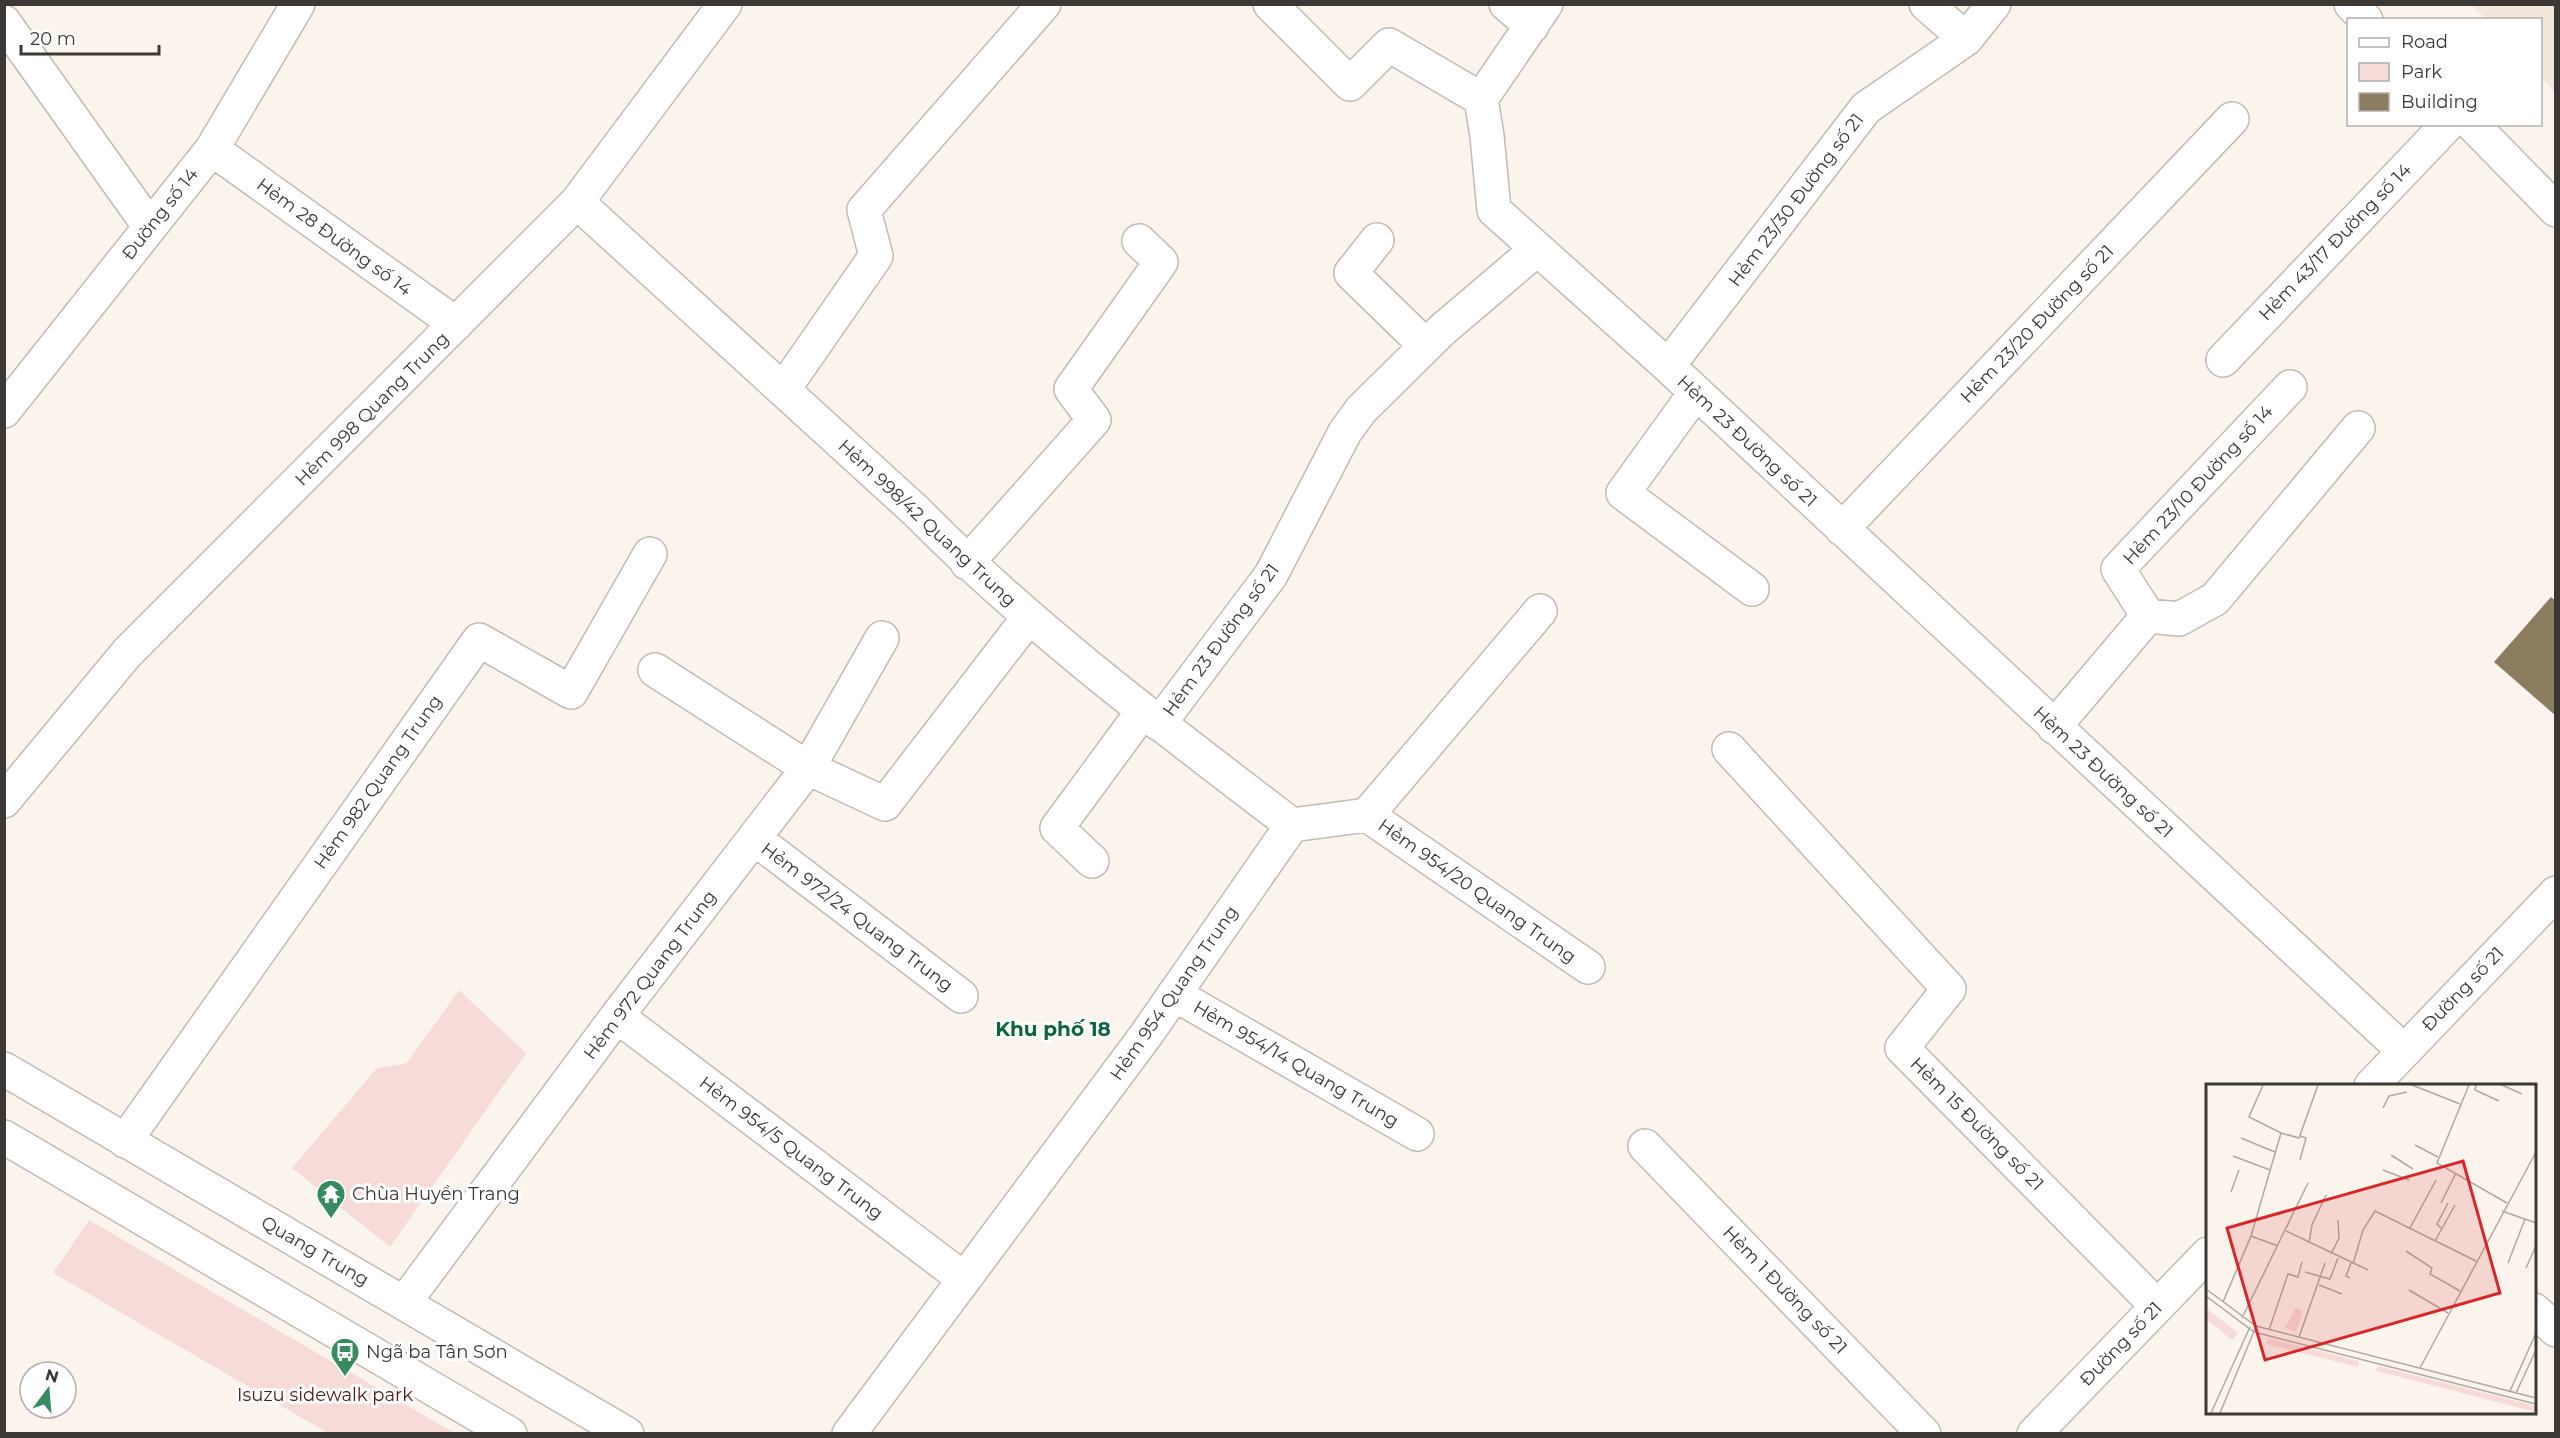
<svg xmlns="http://www.w3.org/2000/svg" width="2560" height="1438" font-family="Montserrat,sans-serif">
  <style>
    .built { fill: #f3e6da }
    .green { fill: #f6dbd8 }
    .building { fill: #8d7d60 }
    .lines { fill: none; stroke-linecap: round; stroke-linejoin: round }
    .minor-casing { stroke: #c2bbb5; stroke-width: 36 }
    .major-casing { stroke: #c2bbb5; stroke-width: 36 }
    .minor { stroke: #fff; stroke-width: 33 }
    .major { stroke: #fff; stroke-width: 33 }
    .labels { text-anchor: middle; dominant-baseline: central; stroke-width: 6; stroke-linejoin: round; paint-order: stroke }
    .street-label { font-size: 18px; fill: #3b3836; stroke: #fff }
    .poi-label { font-size: 18px; fill: #3b3836; stroke: #fff; text-anchor: start }
    .park-label { font-size: 18px; fill: #4d1b18; stroke: #fff }
    .neighbourhood-label { font-size: 20px; font-weight: bold; fill: #0e653f; stroke: #fff }
    .inset-road { fill: none; stroke: #aea9a4; stroke-width: 1.5 }
    .view { fill: #d62828; fill-opacity: 0.15; stroke: #d62828; stroke-width: 3 }
    .inset-edge { fill: none; stroke: #3b3836; stroke-width: 3 }
  </style>
  <rect width="100%" height="100%" fill="#fbf4ed"/>
  <path class="built" d="M2472,5H2555V93L2541,77L2540,20L2486,19Z"/>
  <path class="green" d="M459,990L526,1053L390,1247L292,1168L377,1068L407,1063Z
    M89,1220L454,1433H328L53,1273Z"/>
  <path class="building" d="M2551,597L2556,601V716L2494,662Z"/>
  <g class="lines">
    <g class="minor-casing">
      <path id="minor" d="M1270,4L1350,84L1389,45L1481,99
        M1506,4L1532,26
        M1546,4L1481,99L1487,136L1494,210L1668,366L2404,1051
        M1926,4L1966,39
        M2351,4L2366,20
        M4,22L150,227
        M2472,124L2556,210
        M212,149L456,324
        M577,202L916,511C1030,627 1162,726 1292,825
        M1377,240L1351,273L1426,346
        M2223,360L2448,124
        M1668,366L1866,108L1966,39L1994,4
        M783,390L876,256L864,210L1044,4
        M1696,392L1623,493L1752,589
        M4,411L212,149L298,4
        M1842,529L2232,119
        M967,563L1094,420L1071,389L1161,262L1139,241
        M2148,616L2118,569L2290,387
        M655,670L808,768L885,804L1029,617
        M1159,724L1271,575L1345,432L1361,410L1442,330L1536,250
        M2054,727L2148,616L2179,619L2215,599L2358,428
        M1729,749L1949,989L1902,1048L2157,1306
        M4,801L127,653L577,202L725,4
        M1367,815L1588,967
        M754,838L961,996
        M1092,861L1057,828L1143,711
        M1174,994L1417,1134
        M617,1016L964,1279
        M2371,1086L2556,893
        M125,1141L479,640L571,692L650,554
        M1645,1146L1924,1434
        M404,1303L617,1016L808,768L882,638
        M2534,1310L2556,1330
        M849,1434L1146,1035L1292,825L1367,815L1540,611
        M2034,1434L2208,1254"/>
    </g>
    <g class="major-casing">
      <path id="major" d="M4,1069L627,1434
        M4,1137L510,1434"/>
    </g>
    <use href="#minor" class="minor"/>
    <use href="#major" class="major"/>
  </g>
  <defs>
    <g id="temple-pin" transform="scale(1.5)"><path d="M0 17L-7.5 6A9.5 9.5 0 1 1 7.5 6Z" fill="#368c60" stroke="#fff"/><path d="M0-6L5-2H3V0L6.5 2.5H4V6H1.5V3h-3V6H-4V2.5H-6.5L-3 0V-2H-5Z" fill="#fff"/></g>
    <g id="bus-pin" transform="scale(1.5)"><path d="M0 17L-7.5 6A9.5 9.5 0 1 1 7.5 6Z" fill="#368c60" stroke="#fff"/><path d="M-5-6H5V4H4V6H2V4H-2V6H-4V4H-5ZM-3.5-4V0h7V-4ZM-3.5 1.2v1.5H-2V1.2ZM2 1.2v1.5H3.5V1.2Z" fill="#fff"/></g>
  </defs>
  <g fill-rule="evenodd">
    <use href="#temple-pin" x="331" y="1194"/>
    <use href="#bus-pin" x="345" y="1352"/>
  </g>
  <g class="labels">
    <g class="street-label">
      <text transform="translate(1796 200) rotate(-53)">Hẻm 23/30 Đường số 21</text>
      <text transform="translate(160 214) rotate(-52)">Đường số 14</text>
      <text transform="translate(334 237) rotate(36)">Hẻm 28 Đường số 14</text>
      <text transform="translate(2335 242) rotate(-46)">Hẻm 43/17 Đường số 14</text>
      <text transform="translate(2037 324) rotate(-46)">Hẻm 23/20 Đường số 21</text>
      <text transform="translate(372 409) rotate(-45)">Hẻm 998 Quang Trung</text>
      <text transform="translate(1747 441) rotate(43)">Hẻm 23 Đường số 21</text>
      <text transform="translate(2198 485) rotate(-47)">Hẻm 23/10 Đường số 14</text>
      <text transform="translate(927 523) rotate(43)">Hẻm 998/42 Quang Trung</text>
      <text transform="translate(1221 640) rotate(-54)">Hẻm 23 Đường số 21</text>
      <text transform="translate(2103 772) rotate(43)">Hẻm 23 Đường số 21</text>
      <text transform="translate(378 782) rotate(-55)">Hẻm 982 Quang Trung</text>
      <text transform="translate(1477 891) rotate(35)">Hẻm 954/20 Quang Trung</text>
      <text transform="translate(857 917) rotate(37)">Hẻm 972/24 Quang Trung</text>
      <text transform="translate(650 975) rotate(-53)">Hẻm 972 Quang Trung</text>
      <text transform="translate(2463 989) rotate(-46)">Đường số 21</text>
      <text transform="translate(1174 993) rotate(-55)">Hẻm 954 Quang Trung</text>
      <text transform="translate(1296 1064) rotate(30)">Hẻm 954/14 Quang Trung</text>
      <text transform="translate(1977 1124) rotate(45)">Hẻm 15 Đường số 21</text>
      <text transform="translate(791 1148) rotate(37)">Hẻm 954/5 Quang Trung</text>
      <text transform="translate(315 1251) rotate(30)">Quang Trung</text>
      <text transform="translate(1785 1290) rotate(46)">Hẻm 1 Đường số 21</text>
      <text transform="translate(2121 1344) rotate(-46)">Đường số 21</text>
    </g>
    <g class="poi-label">
      <text x="352" y="1194">Chùa Huyền Trang</text>
      <text x="366" y="1352">Ngã ba Tân Sơn</text>
    </g>
    <g class="park-label">
      <text x="325" y="1395">Isuzu sidewalk park</text>
    </g>
    <g class="neighbourhood-label">
      <text x="1053" y="1029">Khu phố 18</text>
    </g>
  </g>
  <g transform="translate(2206 1084)">
    <rect width="330" height="330" fill="#fbf4ed"/>
    <path d="M90,223L97,227L90,248L79,244ZM0,224L32,249L26,256L0,235ZM62,254L153,277L152,283L60,260ZM172,282L330,322V328L170,287Z" fill="#f6dbd8"/>
    <path class="inset-road" d="M57,1L43,33L75,49M206,1L254,20M263,1L231,79L301,119M270,1L269,6L293,17M296,1L316,10M177,24L183,12L201,8M94,52L100,54L94,76M35,54L69,68M209,61L232,73M185,71L207,85M27,72L64,86M177,86L203,96M25,108L33,86M235,119L250,89M296,127L330,139M204,144L230,96M235,144L231,140L242,119M80,147L162,186M45,152L72,162M229,157L249,121M103,159L106,141L120,111M200,167L226,184L224,190L254,207M125,170L133,154L132,136M302,179L319,135M147,180L157,146L169,127L270,177M320,184L330,162M99,188L124,195L132,174M144,194L140,192L145,179M113,201L136,210M0,205L50,242L330,314M203,206L242,229M0,212L48,248L330,320M17,218L45,152L75,49L93,54L112,1M36,234L102,99M63,246L82,190L92,193L96,178M93,253L119,179M214,284L330,68M304,307L330,249M310,309L330,266M5,329L44,243M14,329L49,245"/>
    <path class="view" d="M257,77L294,209L59,276L21,144Z"/>
    <rect width="330" height="330" class="inset-edge"/>
  </g>
  <rect width="2560" height="1438" fill="none" stroke="#3b3836" stroke-width="12"/>
  <rect x="2347" y="18" width="195" height="108" fill="#ffffff" stroke="#b1afaf" stroke-width="1.5"/>
  <rect x="2359" y="38" width="30" height="9" fill="#ffffff" stroke="#b1afaf" stroke-width="1.5"/>
  <text x="2401" y="48" font-size="18" fill="#3b3836">Road</text>
  <rect x="2359" y="63" width="30" height="18" fill="#f6dbd8" stroke="#b1afaf" stroke-width="1.5"/>
  <text x="2401" y="78" font-size="18" fill="#3b3836">Park</text>
  <rect x="2359" y="93" width="30" height="18" fill="#8d7d60" stroke="#b1afaf" stroke-width="1.5"/>
  <text x="2401" y="108" font-size="18" fill="#3b3836">Building</text>
  <g transform="translate(48 1390) rotate(16)"><circle r="28" fill="#ffffff" stroke="#b1afaf" stroke-width="1.5"/>
  <path d="M0-4.5L10 22L0 15L-10 22Z" fill="#368c60"/>
  <text y="-9" font-size="16" font-weight="bold" text-anchor="middle" fill="#3b3836">N</text>
  </g>
  <path d="M21 45v9h138v-9" fill="none" stroke="#3b3836" stroke-width="3"/>
  <text x="30" y="45" font-size="18" fill="#3b3836" stroke="#ffffff" stroke-width="4.5" paint-order="stroke">20 m</text>
</svg>
